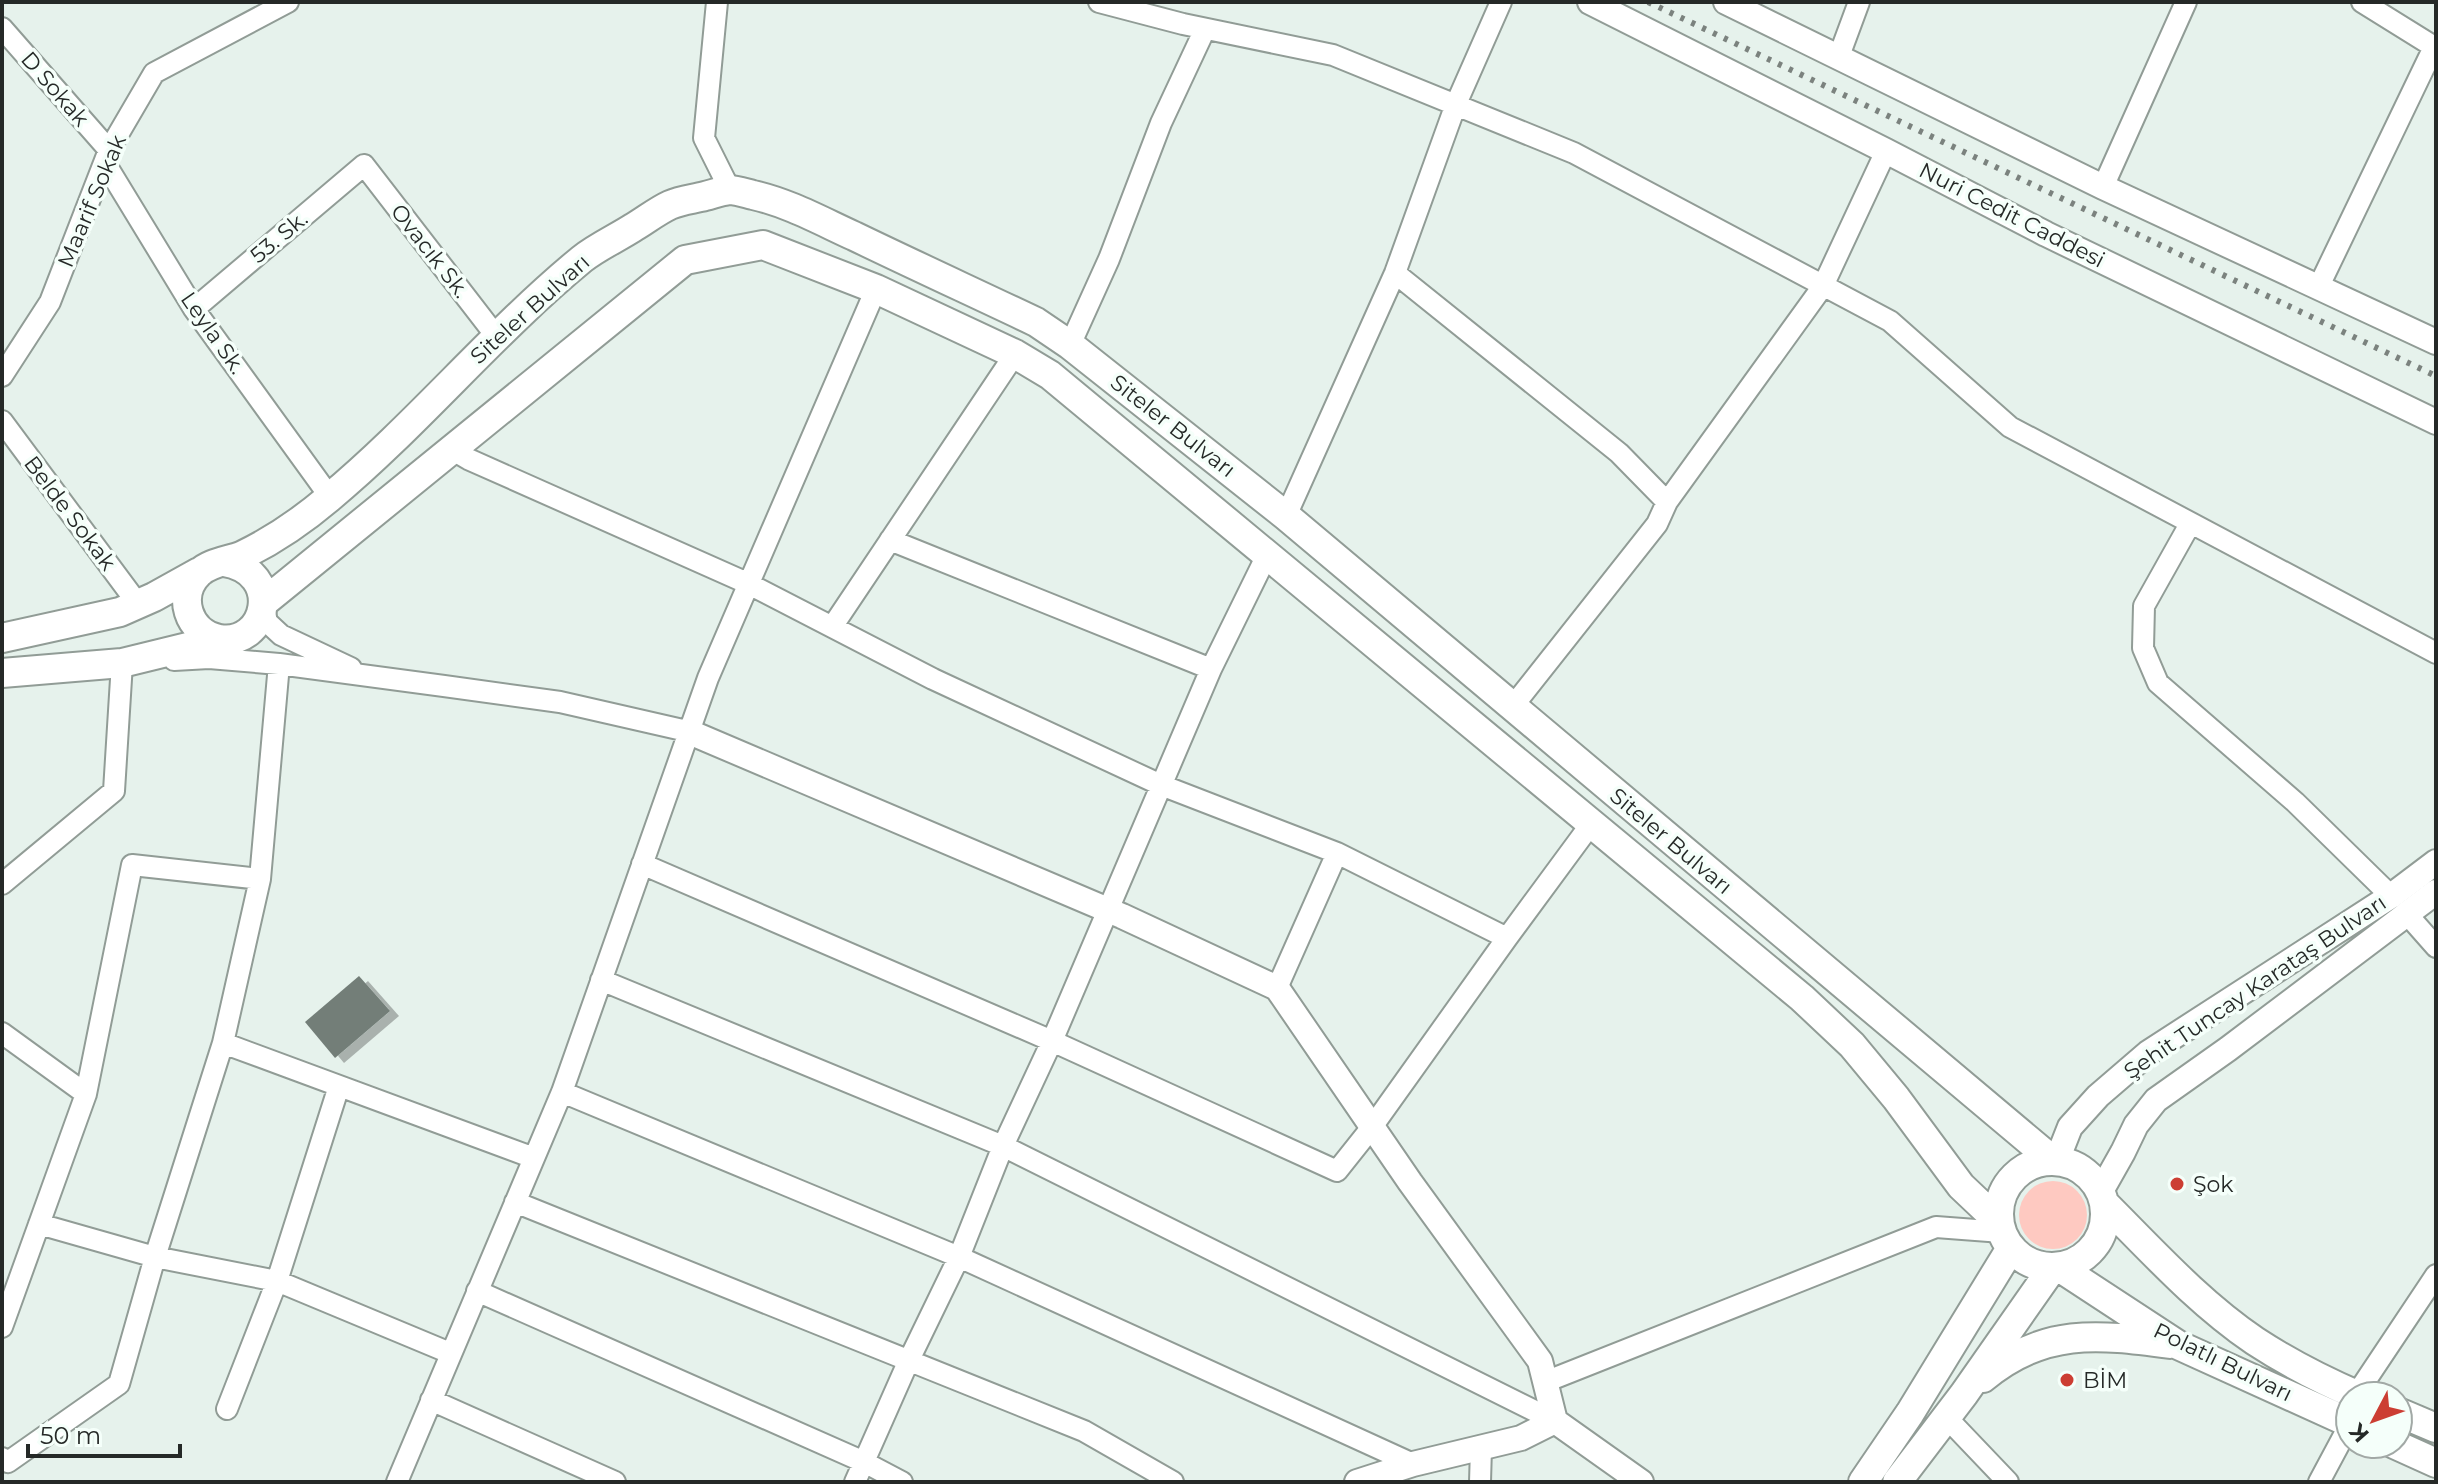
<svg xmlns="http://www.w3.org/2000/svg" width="2438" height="1484" font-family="Montserrat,sans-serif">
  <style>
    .green { fill: #fec9c1 }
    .building { fill: #737e78; filter: url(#shadow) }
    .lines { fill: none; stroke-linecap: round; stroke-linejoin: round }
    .minor-casing { stroke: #919c96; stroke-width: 24 }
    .tertiary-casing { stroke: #919c96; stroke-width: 28 }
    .secondary-casing { stroke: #919c96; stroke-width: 32 }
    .minor { stroke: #fff; stroke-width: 20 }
    .tertiary { stroke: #fff; stroke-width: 24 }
    .secondary { stroke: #fff; stroke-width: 28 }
    .rail { stroke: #7b827e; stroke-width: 6; stroke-dasharray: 4 8; stroke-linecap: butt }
    .poi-dot { fill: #cc3e33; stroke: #f5fffa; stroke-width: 3 }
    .labels { text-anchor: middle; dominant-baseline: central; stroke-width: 7; stroke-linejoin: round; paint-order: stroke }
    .street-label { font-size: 22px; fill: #252927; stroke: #f5fffa }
    .poi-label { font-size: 22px; fill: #252927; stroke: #f5fffa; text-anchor: start }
  </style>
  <defs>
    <filter id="shadow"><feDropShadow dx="9" dy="5" stdDeviation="0" flood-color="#0004"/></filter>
  </defs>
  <rect width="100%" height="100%" fill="#e6f2ec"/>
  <path class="green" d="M2019 1215a34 34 0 1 1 68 0a34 34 0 1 1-68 0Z"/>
  <path class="building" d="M359,976L390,1011L335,1058L305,1022Z"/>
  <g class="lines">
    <g class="minor-casing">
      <path id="minor" d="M717,2L704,138L730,190
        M1099,2L1183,24L1333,55L1574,153L1890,321L2010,427L2436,653
        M2362,2L2436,48
        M2,28L109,150
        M1839,56L1859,2
        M105,163L194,309L330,497
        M2103,187L2186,2
        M1395,273L1619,453L1667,502L1657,524L1513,706
        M2319,286L2434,47
        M194,309L364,165L496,336
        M1070,345L1109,259L1161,123L1205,29
        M2,376L50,302L109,150L154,73L288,2
        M2,421L138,604
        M451,449L468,459L747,583L933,679L1161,785L1337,853L1507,938
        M1667,502L1823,286L1886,151
        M1286,516L1395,273L1456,104L1501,2
        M2190,524L2144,606L2143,648L2158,683L2295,802L2391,896
        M890,540L1211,669
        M263,603L267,622L281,635L351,668
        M832,627L1015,354
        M174,660L209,658L279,664L444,686L560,702L687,731
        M642,864L1052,1041L1337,1171L1372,1127L1507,938L1591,824
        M2,884L114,791L122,663H134
        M2406,913L2436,947
        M601,980L1003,1146L1555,1421
        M1277,988L1337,853
        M2,1033L86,1094
        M223,1043L534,1158
        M562,1092L959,1257L1413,1464
        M515,1202L1084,1431L1173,1482
        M39,1224L155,1257L277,1281L450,1353
        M477,1291L864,1462L902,1482
        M2,1327L86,1094L132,865L260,879
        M1545,1382L1936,1227L2002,1232
        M2356,1395L2436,1275
        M431,1400L615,1482
        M227,1409L277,1281L339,1086
        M1946,1417L2008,1482
        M2,1458L8,1462L119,1384L155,1257L223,1043L260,879L279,664
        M397,1482L562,1092L708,678L876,289
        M855,1482L909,1360L959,1257L1003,1146L1052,1041L1211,669L1267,555
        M1480,1482L1481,1448
        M2319,1482L2350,1424"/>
    </g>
    <g class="tertiary-casing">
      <path id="tertiary" d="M1590,2L1886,151L2046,234L2436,422
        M1726,2L2103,187L2436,342
        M687,731L1122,916L1277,988L1410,1182L1540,1361L1555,1421L1641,1482
        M2057,1160L2070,1127L2098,1096L2148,1053L2391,896L2436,862
        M2101,1191L2123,1152L2136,1125L2156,1100L2228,1049L2436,892
        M1357,1482L1413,1464L1521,1438L1555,1421"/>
    </g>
    <g class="secondary-casing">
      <path id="secondary" d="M224,562C285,572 267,647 219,639C188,633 176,595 199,573C210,562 229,561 243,555C274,540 303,520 329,498C418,424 492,333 582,259C597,247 617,238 634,227C646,220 657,211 670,205C681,200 694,199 705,196C713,194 721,191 729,190C736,190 745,193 753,195C789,203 821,221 854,236C914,265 975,293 1036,322L1070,345L1286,516L2051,1159
        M263,603L685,260L763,245L876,289L1015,354L1050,375L1802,998L1852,1045L1896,1098L1961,1186L1999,1222
        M2,638L120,612L154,597L199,572
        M2,673L122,663L220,639
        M1999 1214a53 53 0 1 1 106 0a53 53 0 1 1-106 0Z
        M2105,1204C2153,1252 2199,1303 2255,1341C2287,1362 2324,1381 2359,1396
        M2059,1267L2178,1345L2350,1423
        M1983,1378C2043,1328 2097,1334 2170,1344
        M2398,1412L2436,1428
        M2394,1444L2436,1463
        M1863,1482L1910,1413L2011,1248
        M1897,1482L1964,1394L2053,1267"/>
    </g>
    <use href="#minor" class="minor"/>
    <use href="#tertiary" class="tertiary"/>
    <use href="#secondary" class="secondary"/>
    <path class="rail" d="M1648,2L2436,376"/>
  </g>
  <g class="poi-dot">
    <circle cx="2177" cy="1184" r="8"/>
    <circle cx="2067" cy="1380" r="8"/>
  </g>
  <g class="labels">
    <g class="street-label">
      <text transform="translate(55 89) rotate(49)">D Sokak</text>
      <text transform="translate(92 201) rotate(-67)">Maarif Sokak</text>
      <text transform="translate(2012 215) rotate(27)">Nuri Cedit Caddesi</text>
      <text transform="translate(279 237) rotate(-40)">53. Sk.</text>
      <text transform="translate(430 251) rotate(52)">Ovacık Sk.</text>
      <text transform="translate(530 309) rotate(-42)">Siteler Bulvarı</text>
      <text transform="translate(213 333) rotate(55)">Leyla Sk.</text>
      <text transform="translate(1173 426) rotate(38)">Siteler Bulvarı</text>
      <text transform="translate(70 513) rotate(53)">Belde Sokak</text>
      <text transform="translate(1671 841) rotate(40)">Siteler Bulvarı</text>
      <text transform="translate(2255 987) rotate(-34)">Şehit Tuncay Karataş Bulvarı</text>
      <text transform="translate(2223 1362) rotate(26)">Polatlı Bulvarı</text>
    </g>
    <g class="poi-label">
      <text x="2193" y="1184">Şok</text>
      <text x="2083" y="1380">BİM</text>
    </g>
  </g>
  <rect width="2438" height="1484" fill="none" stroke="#252927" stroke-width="8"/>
  <g transform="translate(2374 1420) rotate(229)"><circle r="38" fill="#f5fffa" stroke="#a2a9a6" stroke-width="2"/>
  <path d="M0-6L14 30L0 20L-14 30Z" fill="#cc3e33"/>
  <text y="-12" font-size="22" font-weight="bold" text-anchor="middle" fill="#252927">K</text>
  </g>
  <path d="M28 1444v12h152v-12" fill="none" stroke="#252927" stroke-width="4"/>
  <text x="40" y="1444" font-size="24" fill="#252927" stroke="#f5fffa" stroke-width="6" paint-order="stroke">50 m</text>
</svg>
